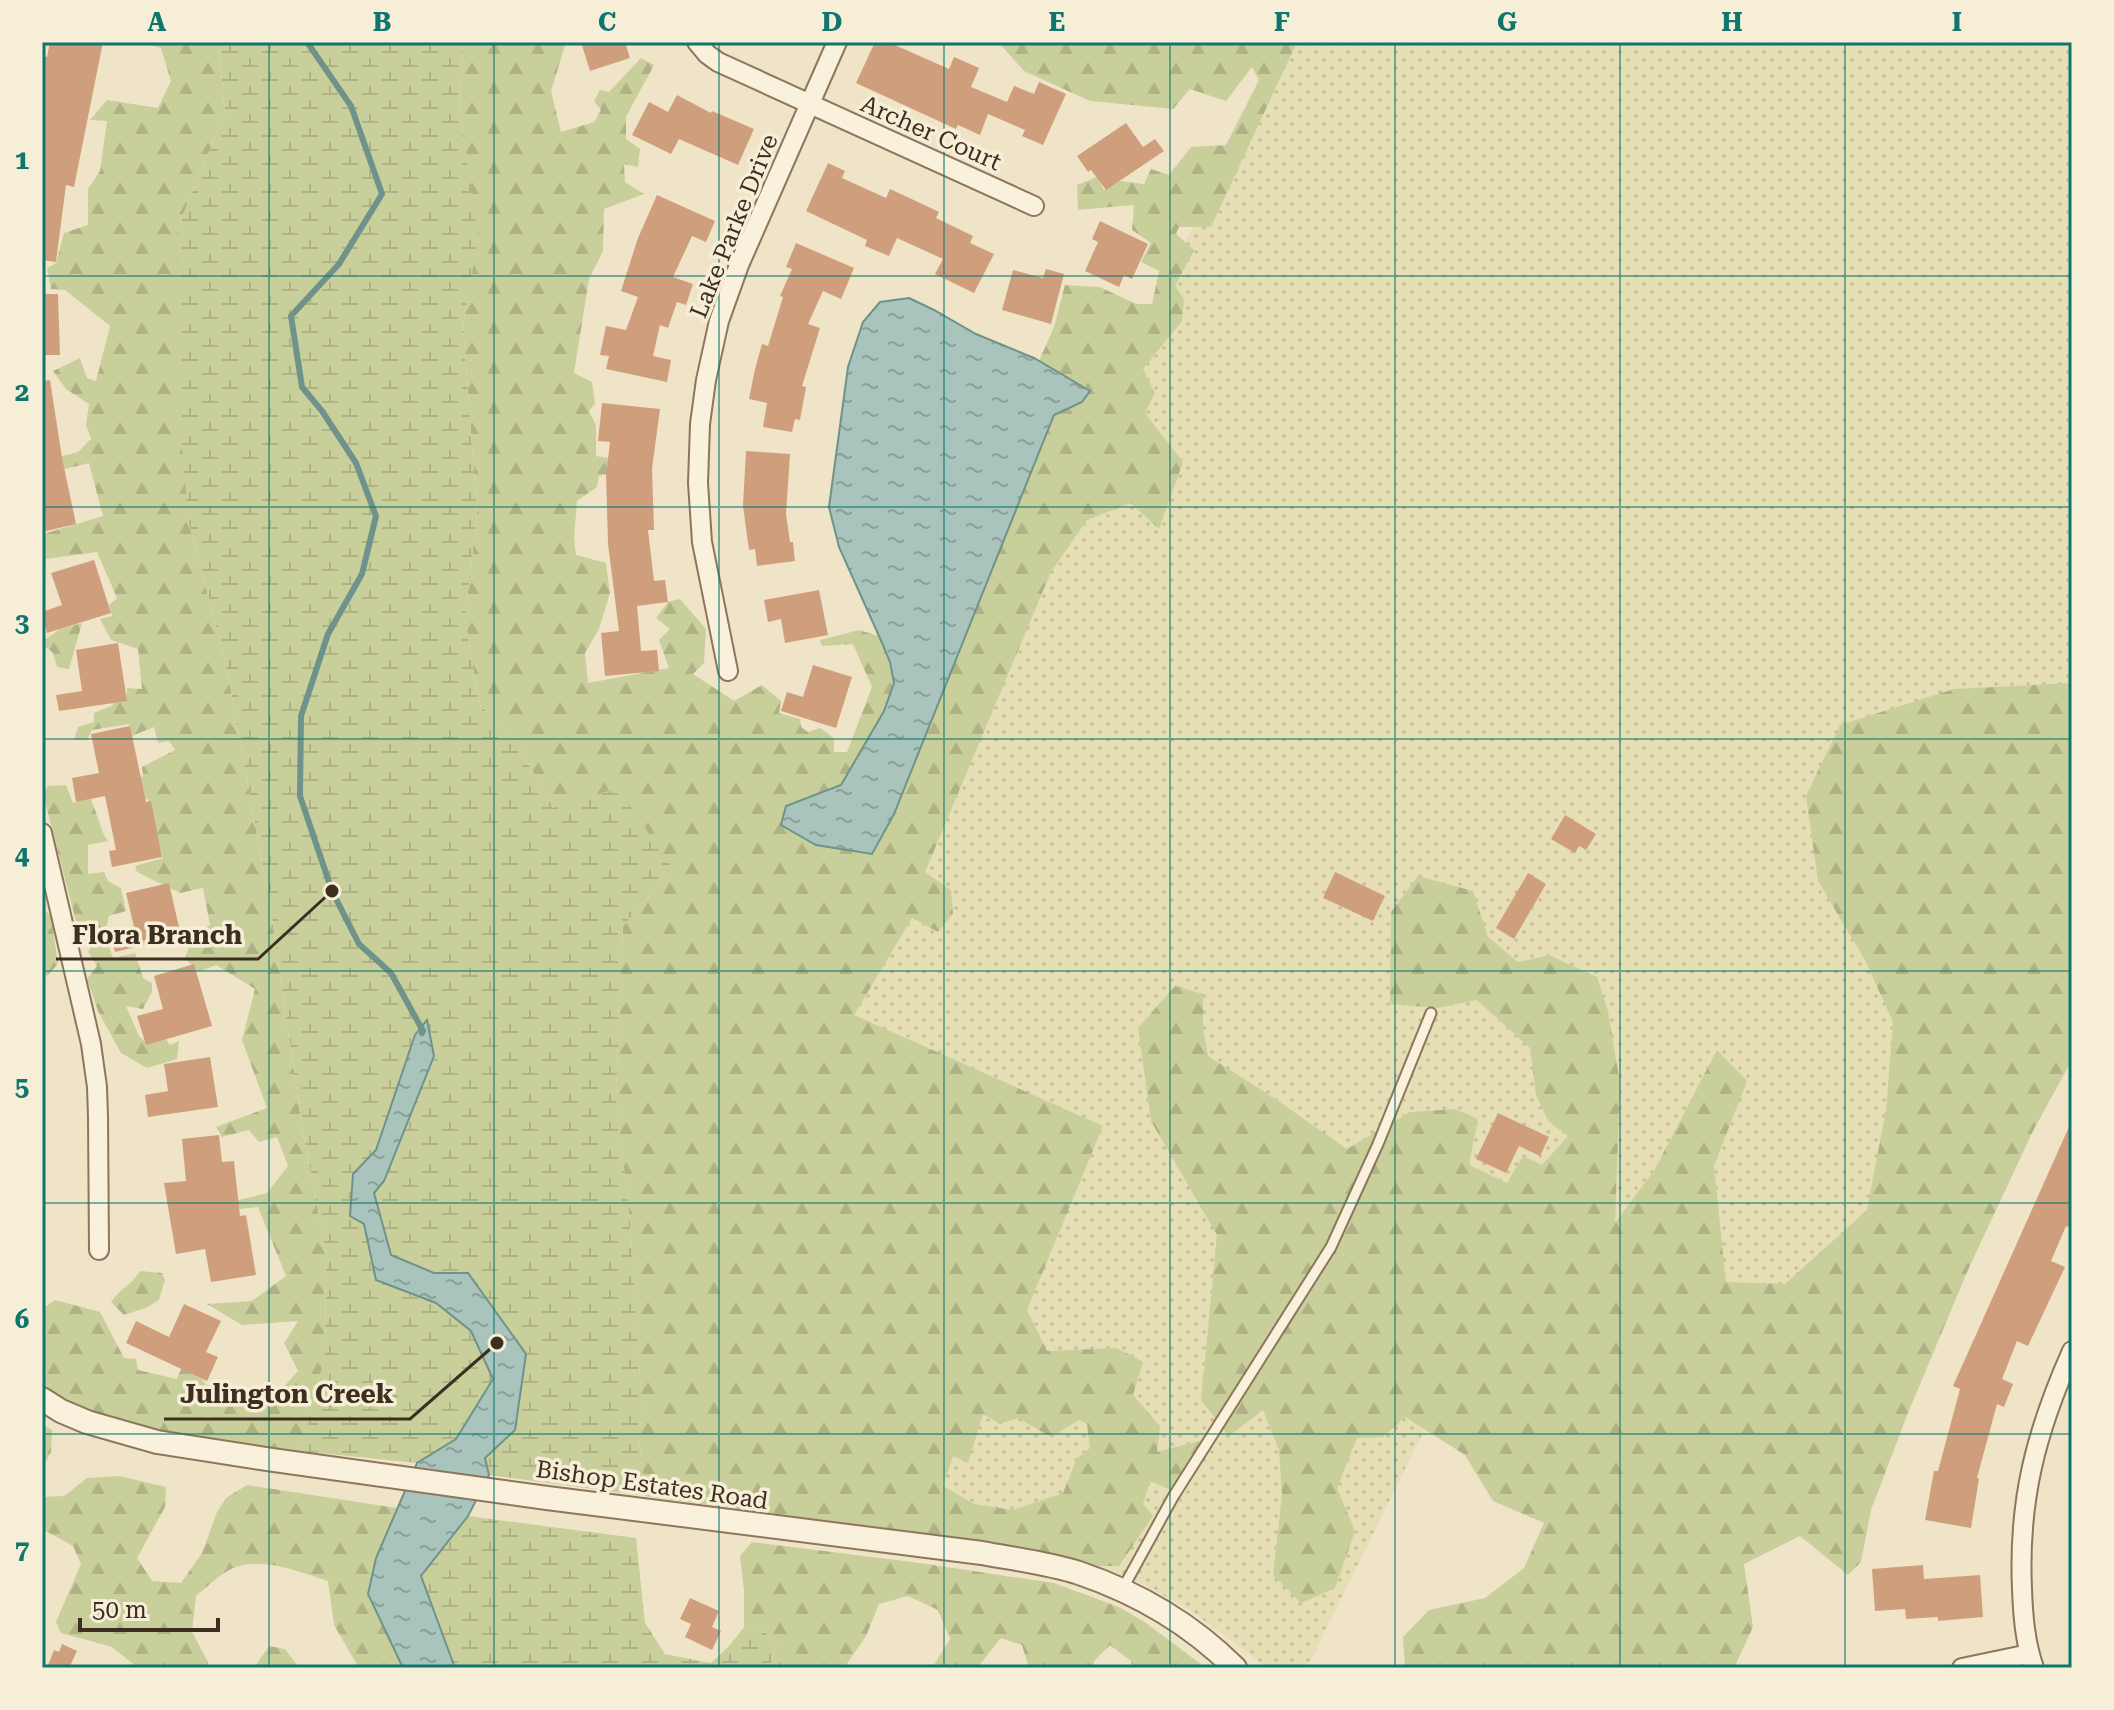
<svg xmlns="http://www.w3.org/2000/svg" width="2114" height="1710" font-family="'Roboto Serif',serif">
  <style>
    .farmland { fill: url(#farmland-dots) }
    .forest { fill: url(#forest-firs); fill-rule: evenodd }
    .wetland { fill: url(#wetland-marsh) }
    .water { fill: url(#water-ripples); stroke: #6f938a; stroke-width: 2 }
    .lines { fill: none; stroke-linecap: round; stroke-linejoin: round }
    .stream { stroke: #6f938a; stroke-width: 6 }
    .building { fill: #cf9f7d }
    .service-casing { stroke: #8d765c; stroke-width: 13 }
    .minor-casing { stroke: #8d765c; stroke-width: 22 }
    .tertiary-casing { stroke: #8d765c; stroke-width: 26 }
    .service { stroke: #faf1dc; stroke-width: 9 }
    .minor { stroke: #faf1dc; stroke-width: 18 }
    .tertiary { stroke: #faf1dc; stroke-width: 22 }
    .grid { fill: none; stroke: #0f766e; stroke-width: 2; stroke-opacity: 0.55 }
    .labels { text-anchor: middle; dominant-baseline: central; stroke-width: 7; stroke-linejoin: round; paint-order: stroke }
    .street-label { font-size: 24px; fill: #3d2e20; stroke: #f7eed8 }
    .leader { fill: none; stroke: #3d2e20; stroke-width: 3 }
    .callout-dot { fill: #3d2e20; stroke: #f7eed8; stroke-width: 3 }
    .callout-label { font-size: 26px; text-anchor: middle; font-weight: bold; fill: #3d2e20; stroke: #f7eed8; stroke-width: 7; stroke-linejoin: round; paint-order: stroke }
    .neatline { fill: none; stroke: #0f766e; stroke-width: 3 }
    .grid-label { font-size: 26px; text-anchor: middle; font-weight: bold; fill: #0f766e }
  </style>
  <defs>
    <pattern id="farmland-dots" width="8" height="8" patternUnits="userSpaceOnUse" patternTransform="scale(2)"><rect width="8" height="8" fill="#e6deb5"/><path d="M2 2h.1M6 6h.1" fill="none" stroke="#c6bf9b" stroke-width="1.8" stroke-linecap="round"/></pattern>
    <pattern id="forest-firs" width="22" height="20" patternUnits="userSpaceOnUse" patternTransform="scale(2)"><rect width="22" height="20" fill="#c9cf9b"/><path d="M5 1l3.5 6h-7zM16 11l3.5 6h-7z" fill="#aeb285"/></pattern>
    <pattern id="wetland-marsh" width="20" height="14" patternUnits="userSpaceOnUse" patternTransform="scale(2)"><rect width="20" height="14" fill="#c9cf9b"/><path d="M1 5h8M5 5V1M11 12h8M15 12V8" fill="none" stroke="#aeb285"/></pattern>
    <pattern id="water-ripples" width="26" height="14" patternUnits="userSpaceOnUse" patternTransform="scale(2)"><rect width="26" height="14" fill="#a9c4bc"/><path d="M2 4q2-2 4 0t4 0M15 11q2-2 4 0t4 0" fill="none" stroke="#8ba098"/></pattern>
  </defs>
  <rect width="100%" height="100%" fill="#f0e4c8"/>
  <path class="farmland" d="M1280,42H2072V981L1834,1508L1468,1341L1307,1668H1268L1187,1608L1136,1581L1095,1566L1035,1549L645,1496L576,788L865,918Z"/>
  <path class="forest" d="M140,42H218L225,113L177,229L188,519L226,665L271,911L302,1127L326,1252L325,1358L300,1451L196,1440L110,1418L65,1402L42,1387V1309L55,1300L100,1312L124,1358L136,1359L138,1370L177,1379L181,1368L202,1379L206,1385L279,1392L298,1371L284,1343L298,1321L242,1325L207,1304L252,1301L286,1276L258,1207L232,1210L227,1203L267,1193L288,1166L277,1137L259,1142L249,1130L222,1137L216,1127L267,1108L242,1040L255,989L216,965L198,972L185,958L194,932L210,925L203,888L180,893L137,872L135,866L163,858L148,799L110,805L105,796L122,792L143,776L142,767L175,750L169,741L158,743L154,727L132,736L129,724L92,730L87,740H74L78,727L94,722V713L113,705V697L127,694V688L142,689L138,649L111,640L100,619L112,616L109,605L117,598L97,552L46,559L45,580L42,581L43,534L103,516L89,463L42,475V461L78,452L91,439L86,425L89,404L66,389L53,371L80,358L87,378L96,381L110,326L65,290L51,289L47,268L56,263L64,233L88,225V189L100,171L107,121L90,120L107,100L158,108L171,81L161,48Z
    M464,42H566L551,91L561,132L594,122L601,110L594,101L600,90L609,92L641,58L654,65L626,117V139L640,149L638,167L624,164L625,182L644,194L604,209L603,251L589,279L574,373L592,382L595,404L589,411L596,425V456L615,459L608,474L599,476L597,487L577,501L574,538L576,555L606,563L610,593L599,629L585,653L588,683L669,668L659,640L670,629L656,618L668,602L680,599L706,629L704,663L693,674L734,701L762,685L781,701L779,713L800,719L801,727L808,732L820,728L834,738V752H847L872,687L853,644L822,646L820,640L859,630L879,636L890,662L894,683L884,711L841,785L786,806L894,814L1054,415L1082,402L1090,390L1039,361L1054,327L1065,285L1100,287L1136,304H1152L1159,271L1141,262L1151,243L1132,230L1134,205L1078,210L1077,185L1097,177L1104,190L1120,181L1144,184L1151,169L1169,175L1191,147L1226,145L1259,80L1252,67L1226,101L1190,89L1173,109L1090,101L1024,71L998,42H1297L1211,227H1179L1176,234L1194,250L1175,286L1184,299L1182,321L1143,369L1155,393L1145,413L1183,462L1159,529L1131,503L1087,520L1051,572L925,872L951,890L953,914L938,932L912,918L854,1015L1103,1126L1027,1310L1047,1351L1117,1348L1143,1362L1133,1395L1160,1426L1157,1452L1206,1439L1171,1490L1150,1481L1143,1504L1153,1516L1119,1566H1095L1034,1549L645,1496L639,1440L642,1410L630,1222L616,1096L623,926L673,869L553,808L516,741L479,704L465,618L477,513L463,325L477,238L459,106ZM983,1414L1000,1424L1018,1418L1051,1437L1079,1420L1087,1424L1090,1448L1077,1458L1063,1493L1013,1510L974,1504L943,1486L953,1456L968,1463Z
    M82,623L69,669L57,667L53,653L42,644V638L46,639L60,629Z
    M2072,683V1060L2033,1131L1968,1270L1908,1413L1871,1510L1861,1562L1848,1575L1800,1536L1744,1564L1753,1627L1734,1668H1405L1403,1637L1429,1610L1485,1598L1524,1568L1544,1523L1493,1501L1465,1455L1405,1417L1383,1437L1357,1438L1337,1488L1355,1531L1335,1588L1301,1603L1273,1575L1282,1495L1279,1450L1263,1410L1229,1436L1201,1400L1217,1235L1151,1121L1138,1028L1175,986L1203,994V1027L1208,1056L1271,1096L1347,1149L1410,1112L1455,1109L1478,1119L1469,1165L1507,1183L1523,1156L1542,1165L1568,1136L1548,1121L1536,1095L1530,1048L1477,1000L1437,1008L1390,1004L1391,912L1418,876L1473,891L1488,937L1518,962L1549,955L1597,977L1608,1011L1620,1083L1615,1223L1655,1169L1717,1050L1747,1081L1714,1166L1726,1282L1785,1284L1867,1210L1886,1110L1893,1022L1865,960L1818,881L1806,796L1840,725L1954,689Z
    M66,785L73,803L91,799L104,835L108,841L88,845V874L104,872L108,881L121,888L126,911L109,916L105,935L113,958L135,953L143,978L152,983V992L143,1009L126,1006L139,1036L145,1041L163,1035L170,1045L179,1041L177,1059L147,1068L121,1053L98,1011L87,979L97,966L88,952L95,937L87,922L77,925L43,794L48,786Z
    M42,908L51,916L58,964L44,979L42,978Z
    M140,1271L162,1273L165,1280L159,1300L148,1307L124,1315L111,1302C121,1287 131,1286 140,1271Z
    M42,1424L52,1430L51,1452L42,1469Z
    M119,1476L166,1487L165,1507L137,1558L152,1581L181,1583L202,1553L217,1512L226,1498L247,1485L397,1508L376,1558L368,1594L403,1668H359L334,1625L328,1581C299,1572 261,1555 231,1569C219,1575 207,1587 196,1596L192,1632L208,1662V1668H138L112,1647L61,1633L56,1622L81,1564L73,1546L42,1529V1497L64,1496L87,1478Z
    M752,1542L920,1563L1054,1583L1119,1607L1146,1623L1206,1668H1132L1131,1661L1110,1645L1094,1661L1093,1668H1029L1022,1645L1001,1638L977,1668H932L950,1639L938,1610L908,1596L879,1604L866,1636L844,1668H769L777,1645L763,1630L744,1627V1590L740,1556Z
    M269,1646L285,1649L299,1668H254Z"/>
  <path class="wetland" d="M218,42H464L459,106L478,238L463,325L477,513L465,618L479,704L516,741L553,808L618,788L673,869L623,926L616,1096L630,1222L642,1410L639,1440L645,1496L489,1475L485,1458L515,1430L468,1274L434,1273L391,1255L374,1193L384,1180L434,1056L427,1021L415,1035L376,1150L353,1174L376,1280L436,1303L471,1331L493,1379L456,1439L417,1463L300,1451L325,1358L326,1252L302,1127L271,911L226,665L188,519L178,396L177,229L225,113Z
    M468,1516L636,1538L645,1623L665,1654L711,1663L729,1646L744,1627L763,1630L777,1645L769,1668H455L421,1576Z"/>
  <path class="water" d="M909,298L934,310L976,334L1034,358L1090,391L1082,402L1054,415L894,814L872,854L816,845L781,825L786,806L841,785L884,711L894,683L890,662L883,645L839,547L829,507L848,367L863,322L880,302Z
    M427,1020L434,1056L384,1181L374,1193L391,1255L434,1273H468L526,1354L515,1430L485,1458L489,1475L468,1516L421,1576L455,1668H403L368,1594L376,1558L417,1463L456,1439L493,1379L471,1331L436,1303L376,1280L364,1224L350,1216L353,1174L376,1150L415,1035Z"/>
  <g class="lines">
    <path class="stream" d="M307,42L351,106L382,194L339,264L291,316L302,387L322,411L356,463L376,516L362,574L328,634L301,716L300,796L332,891L359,944L391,973L423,1031L422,1033"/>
  </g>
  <path class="building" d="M50,42H103L74,187L66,185L56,262L42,260V56L47,57Z
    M581,42H625L630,58L590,71Z
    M875,42H888L949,69L954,57L979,68L971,87L1007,102L1014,86L1034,94L1039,82L1066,94L1043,145L1022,136L1025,130L988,114L980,135L958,125L956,129L856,83Z
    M677,95L711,113L712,111L754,129L738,165L679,139L671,154L632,135L649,102L668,112Z
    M1126,123L1143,147L1155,139L1164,151L1106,190L1091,170L1088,172L1077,156Z
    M828,163L845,171L842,178L886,198L890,189L918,202L939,212L936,218L973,236L970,243L994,254L974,293L935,274L943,259L897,238L889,256L865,246L867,240L806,211Z
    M657,195L715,221L706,242L692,236L673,277L693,284L686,305L677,302L668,328L660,325L653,356L671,360L667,382L606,369L609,356L600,355L606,326L626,330L638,297L621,291L638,238Z
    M1100,221L1148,244L1132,279L1124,275L1119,287L1085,271L1098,242L1092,239Z
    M796,243L854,268L841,299L823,291L808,324L820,328L802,386L806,387L800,420L795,419L792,432L763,427L767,403L749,399L755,369L762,344L768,346L783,297L780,296L792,269L786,267Z
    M1046,269L1064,274L1051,324L1002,310L1013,270L1043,278Z
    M42,294H58L60,355H42Z
    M50,380L62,458L76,524L42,532V381Z
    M602,403L660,409L652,469L654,530H648L654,581L665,580L668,602L637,606L641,651L657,650L659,671L605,676L601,633L619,631L608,544L606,476L610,442L598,441Z
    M746,451L790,454L786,514L790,542H793L795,561L757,566L755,549L749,550L743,506Z
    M94,560L111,613L47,633L42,612L62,605L51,573Z
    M819,590L828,635L785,643L781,619L768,622L764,600Z
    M118,643L127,701L59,711L56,695L82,691L76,650Z
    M813,665L852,677L836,728L781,711L787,692L803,697Z
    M130,726L146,802L151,801L162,857L112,867L109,851L116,850L105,796L76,802L72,778L99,773L91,734Z
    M1565,815L1596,834L1586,850L1579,846L1575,853L1551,839Z
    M1335,872L1385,896L1373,921L1323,898Z
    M1528,873L1546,884L1514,939L1496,928Z
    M169,883L181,936L115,952L110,933L134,927L126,893Z
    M194,964L212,1026L146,1045L137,1016L163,1009L154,976Z
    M210,1057L218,1107L148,1117L145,1095L168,1091L164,1064Z
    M1498,1113L1549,1137L1540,1156L1519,1146L1506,1173L1476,1159Z
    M2072,1120V1228L2066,1226L2051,1261L2065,1267L2028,1346L2017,1341L2002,1379L2013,1384L2004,1407L1997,1404L1977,1478L1979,1479L1971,1528L1925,1520L1934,1471H1938L1960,1389L1953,1386Z
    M219,1135L222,1162L234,1161L240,1216L246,1215L256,1275L211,1282L205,1249L176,1254L164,1183L186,1181L182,1139Z
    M184,1304L221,1321L206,1352L218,1357L207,1381L126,1343L136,1321L169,1337Z
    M1923,1565L1924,1579L1980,1575L1983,1617L1938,1621V1617L1906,1619L1905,1609L1875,1611L1872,1569Z
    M690,1598L719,1611L712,1627L721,1631L712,1650L685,1637L691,1624L680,1619Z
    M62,1644L77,1651L69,1668H47L54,1650L59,1652Z"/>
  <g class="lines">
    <g class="service-casing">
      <path id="service" d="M1122,1590L1173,1497L1331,1247L1378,1144L1431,1013"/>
    </g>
    <g class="minor-casing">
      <path id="minor" d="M697,42L707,54L718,62L1034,206
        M728,671L702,542L698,483L700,424L706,380L719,321L739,265L837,42
        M42,833L91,1044L97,1087L98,1117L99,1250
        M1962,1668L2029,1654
        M2034,1668C2025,1642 2023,1616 2022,1589C2018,1500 2036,1432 2072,1351"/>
    </g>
    <g class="tertiary-casing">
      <path id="tertiary" d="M42,1399L61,1411L87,1422L157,1442L273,1460L547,1498L982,1553C1014,1559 1048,1563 1079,1573C1138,1593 1191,1624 1235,1668"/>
    </g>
    <use href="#service" class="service"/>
    <use href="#minor" class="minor"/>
    <use href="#tertiary" class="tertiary"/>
  </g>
  <path class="grid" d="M269,42V1668M494,42V1668M719,42V1668M944,42V1668M1170,42V1668M1395,42V1668M1620,42V1668M1845,42V1668M42,276H2072M42,507H2072M42,739H2072M42,971H2072M42,1203H2072M42,1434H2072"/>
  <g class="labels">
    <g class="street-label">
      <text transform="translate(931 133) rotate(24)">Archer Court</text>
      <text transform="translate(734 226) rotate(-68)">Lake Parke Drive</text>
      <text transform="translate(652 1485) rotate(8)">Bishop Estates Road</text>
    </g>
  </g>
  <path class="leader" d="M332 891L258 959H56M497 1343L410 1419H164"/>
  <g class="callout-dot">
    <circle cx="332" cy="891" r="8"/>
    <circle cx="497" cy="1343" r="8"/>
  </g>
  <g class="callout-label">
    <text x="157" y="944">Flora Branch</text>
    <text x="287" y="1403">Julington Creek</text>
  </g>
  <rect width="2114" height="1710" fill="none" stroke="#f7eed8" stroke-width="88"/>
  <path d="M80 1618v12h138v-12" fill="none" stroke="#3d2e20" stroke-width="4"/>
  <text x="92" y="1618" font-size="24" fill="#3d2e20" stroke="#f7eed8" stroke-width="6" paint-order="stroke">50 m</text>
  <rect x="44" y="44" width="2026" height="1622" class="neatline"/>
  <g class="grid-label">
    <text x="157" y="31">A</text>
    <text x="382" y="31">B</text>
    <text x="607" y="31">C</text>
    <text x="832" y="31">D</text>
    <text x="1057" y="31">E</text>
    <text x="1282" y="31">F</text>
    <text x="1507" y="31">G</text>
    <text x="1732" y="31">H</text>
    <text x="1957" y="31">I</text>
    <text x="22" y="169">1</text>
    <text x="22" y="401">2</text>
    <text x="22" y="632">3</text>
    <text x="22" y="864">4</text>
    <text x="22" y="1096">5</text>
    <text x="22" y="1328">6</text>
    <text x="22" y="1559">7</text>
  </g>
</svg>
